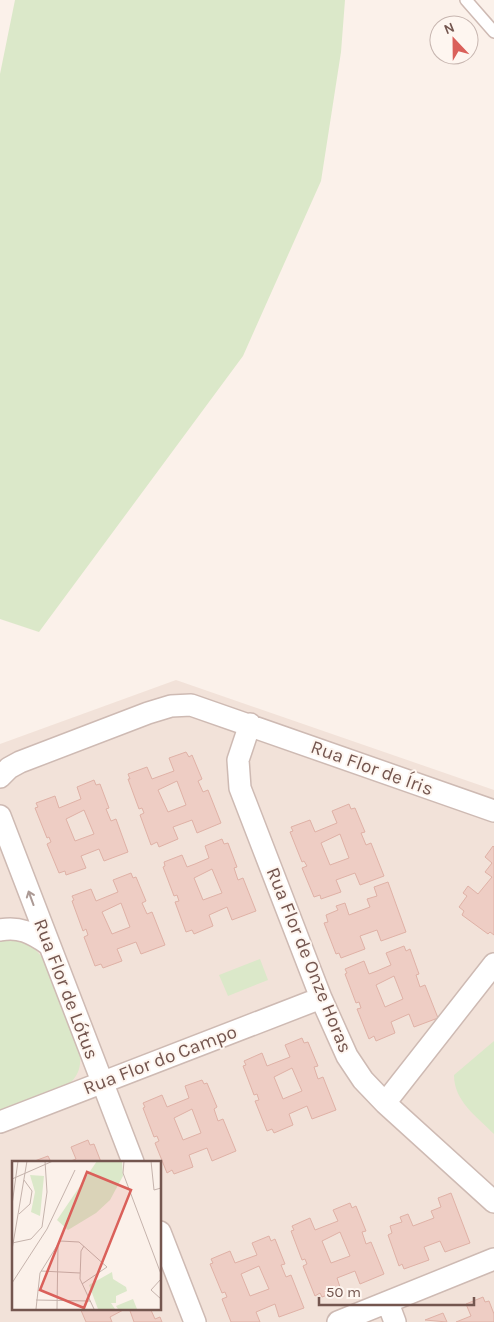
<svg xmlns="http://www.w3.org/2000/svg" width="494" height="1322" font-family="Karla,sans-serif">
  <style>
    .residential { fill: #f2e2d9; fill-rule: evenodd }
    .green { fill: #dbe8c9 }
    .building { fill: #eecdc4; stroke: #dfb1a6; fill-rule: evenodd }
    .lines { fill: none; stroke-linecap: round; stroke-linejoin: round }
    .service-casing { stroke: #cebab3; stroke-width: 14 }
    .minor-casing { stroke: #cebab3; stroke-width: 24 }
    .service { stroke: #fff; stroke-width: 11 }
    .minor { stroke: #fff; stroke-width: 21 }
    .oneway { stroke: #ac9a95 }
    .labels { text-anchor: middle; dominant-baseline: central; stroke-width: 4; stroke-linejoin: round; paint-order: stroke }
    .street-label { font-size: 19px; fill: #74564f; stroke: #fef6f0 }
    .inset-road { fill: none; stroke: #c5b3ac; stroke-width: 1 }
    .view { fill: #da605a; fill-opacity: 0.15; stroke: #da605a; stroke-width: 2.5 }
    .inset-edge { fill: none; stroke: #74564f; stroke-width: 2.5 }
  </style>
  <rect width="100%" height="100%" fill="#fbf1ea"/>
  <path class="residential" d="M176,680L494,790V1322H0V744ZM14,1162H160V1308H14Z"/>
  <path class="green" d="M15,0H345L341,52L321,181L243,356L39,632L0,619V74Z
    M9,939L29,943L43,958L80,1053C81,1063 80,1072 73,1080C63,1091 16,1107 0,1110V942Z
    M260,959L268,980L228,996L219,975Z
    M494,1041V1134C476,1116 454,1101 454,1075Z"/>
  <path class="building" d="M186,752L189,757L192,755L202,779L198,781L203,792L208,790L221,823L197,833L192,820L173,827L178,839L159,847L157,842L151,845L140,815L144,813L142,808L139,809L128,779H130L128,774L147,767L152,779L174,771L169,758ZM177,781L186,805L168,812L158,790Z
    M94,780L96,785L100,784L109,808L106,809L111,821L116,819L128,852L104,861L99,849L81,856L86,868L66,875L65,871L59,873L47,844L51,842L49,837L47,838L35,808L38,807L36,803L55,796L59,808L81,799L77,787ZM84,810L94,834L75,841L66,819Z
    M349,804L351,809L355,808L365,832L361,833L366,845L371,843L384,876L360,885L355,873L336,880L341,892L321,899L320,895L314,897L302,868L307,866L304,861L302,862L290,832L293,831L291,827L310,820L315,832L337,823L332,811ZM340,834L349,858L330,865L321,843Z
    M222,839L224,844L228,843L237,867L234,868L238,880L243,878L256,911L232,920L227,907L209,915L213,926L194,934L192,930L186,932L175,902L179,901L177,895L174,896L163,867L165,866L164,862L182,855L187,867L195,864L209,858L205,846ZM212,869L222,893L203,900L194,878Z
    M493,846L494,847V935L490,932L488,934L462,915L464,911L459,907L467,896L463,893L468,886L478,894L492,877L485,872L492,863L485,857Z
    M131,873L133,878L136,877L146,901L142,903L147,914L152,912L165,945L141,954L136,942L117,949L122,961L103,968L101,964L95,966L84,937L88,935L86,929L83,931L72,901L74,900L72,896L91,889L96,901L118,892L113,880ZM121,903L130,927L112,934L102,912Z
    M388,882L406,932L381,941L377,930L360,936L365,949L341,958L339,953L336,954L324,923L328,922L326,915L338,910L336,906L345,903L349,915L370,907L367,899L377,896L374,887Z
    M404,946L406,951L410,949L419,974L416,975L420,987L425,985L438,1018L414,1027L409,1014L391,1022L395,1033L376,1041L374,1036L369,1039L357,1009L361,1008L359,1002L356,1003L345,974L347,973L345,969L364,961L369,974L377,971L391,965L386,953ZM394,976L403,999L385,1007L376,985Z
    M302,1038L304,1043L308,1042L318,1066L314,1067L318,1079L323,1077L336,1110L312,1119L307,1106L289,1114L293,1125L274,1133L272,1129L267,1131L255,1101L259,1100L257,1094L254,1095L243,1066L246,1065L244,1061L262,1053L267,1066L290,1057L285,1045ZM292,1068L302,1091L283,1099L274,1077Z
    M202,1080L204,1084L207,1083L217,1107L214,1109L218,1121L223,1119L236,1151L212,1161L207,1148L189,1155L193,1167L174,1174L172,1170L167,1173L155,1143L159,1141L157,1136L154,1137L143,1108L145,1107L143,1103L162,1095L167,1107L189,1098L185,1086ZM192,1109L201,1133L183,1140L174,1118Z
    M88,1140L90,1145L94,1144L101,1162H68L76,1159L71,1147Z
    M48,1156L51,1162H32Z
    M451,1193L470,1243L445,1252L440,1241L424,1247L429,1260L404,1269L402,1264L399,1266L388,1235L392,1233L390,1226L402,1222L400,1217L408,1214L413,1226L434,1218L431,1211L441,1207L438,1198Z
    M350,1203L352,1208L356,1206L366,1231L362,1232L366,1244L371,1242L384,1274L360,1284L355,1271L337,1278L341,1290L322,1297L320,1293L315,1296L303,1266L307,1264L305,1259L302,1260L291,1231L294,1230L292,1226L310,1218L315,1230L338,1221L333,1210ZM340,1232L350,1256L331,1263L322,1241Z
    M269,1236L271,1241L275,1239L285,1264L281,1265L286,1277L291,1275L304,1308L279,1317L275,1304L256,1312L260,1322H231L222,1299L227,1297L225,1292L222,1293L210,1264L213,1263L211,1259L230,1251L235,1263L257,1255L252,1243ZM259,1266L269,1289L250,1296L241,1274Z
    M483,1297L485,1302L489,1301L494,1314V1322H456L471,1316L466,1304Z
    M80,1308H127L110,1317L112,1322H86Z
    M129,1308H150L155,1319L160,1317L162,1322H134Z
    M443,1313L447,1322L425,1320Z"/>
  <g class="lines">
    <g class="service-casing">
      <path id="service" d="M466,0L494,32"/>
    </g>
    <g class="minor-casing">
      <path id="minor" d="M250,724L238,760L240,788L321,998L347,1056L363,1080L385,1103L494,1202
        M0,777L9,768L20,762L148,713L171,706L191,705L494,811
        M0,816L133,1162
        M0,930C19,926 32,933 48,944
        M385,1103L494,964
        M0,1122L321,998
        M160,1232L195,1322
        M388,1303L395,1322
        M338,1322L494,1259"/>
    </g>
    <use href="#service" class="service"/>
    <use href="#minor" class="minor"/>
  </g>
  <defs><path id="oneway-shaft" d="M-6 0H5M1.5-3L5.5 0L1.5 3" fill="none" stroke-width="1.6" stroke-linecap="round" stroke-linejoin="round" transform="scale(1.25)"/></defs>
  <use class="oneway" href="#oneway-shaft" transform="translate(31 898) rotate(-110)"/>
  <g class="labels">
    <g class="street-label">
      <text transform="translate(372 768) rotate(20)">Rua Flor de Íris</text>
      <text transform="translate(309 960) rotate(68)">Rua Flor de Onze Horas</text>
      <text transform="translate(66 989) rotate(69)">Rua Flor de Lótus</text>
      <text transform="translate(160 1060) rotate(-21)">Rua Flor do Campo</text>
    </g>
  </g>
  <g transform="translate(12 1161)">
    <rect width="149" height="149" fill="#fbf1ea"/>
    <path d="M85,0H110L111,15L98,39L84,52L56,69L45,59ZM18,14L32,15L28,55L19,51L23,31ZM100,111L101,118L114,126L115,130L104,135V142H99L103,148H86L77,124ZM121,138L125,148H106L104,145Z" fill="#dbe8c9"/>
    <path class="inset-road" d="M112,0L111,12L149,113M139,0L142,29L149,27M0,18L41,0M0,44L6,0M7,53L18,43L20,30L12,19M0,82L19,78L30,66L35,31L33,0M72,85L69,90L68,118L82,148M0,89L15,0M29,110L68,112M149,118L139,129L149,138M0,122L35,68L63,9M24,139L78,140M24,148L28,112L48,80L67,81L95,106L70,123M45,148L46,83"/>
    <path class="view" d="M75,11L119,29L72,147L28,129Z"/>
    <rect width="149" height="149" class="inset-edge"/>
  </g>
  <g transform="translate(454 40) rotate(338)"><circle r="24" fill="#fef6f0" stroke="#c7b6b0"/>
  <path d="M0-4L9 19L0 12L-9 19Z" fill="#da605a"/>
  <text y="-8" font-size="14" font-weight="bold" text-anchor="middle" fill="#74564f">N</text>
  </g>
  <path d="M319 1297v8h155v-8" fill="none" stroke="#74564f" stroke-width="2.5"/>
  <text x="326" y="1297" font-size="15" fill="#74564f" stroke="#fef6f0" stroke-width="4" paint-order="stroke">50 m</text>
</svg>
